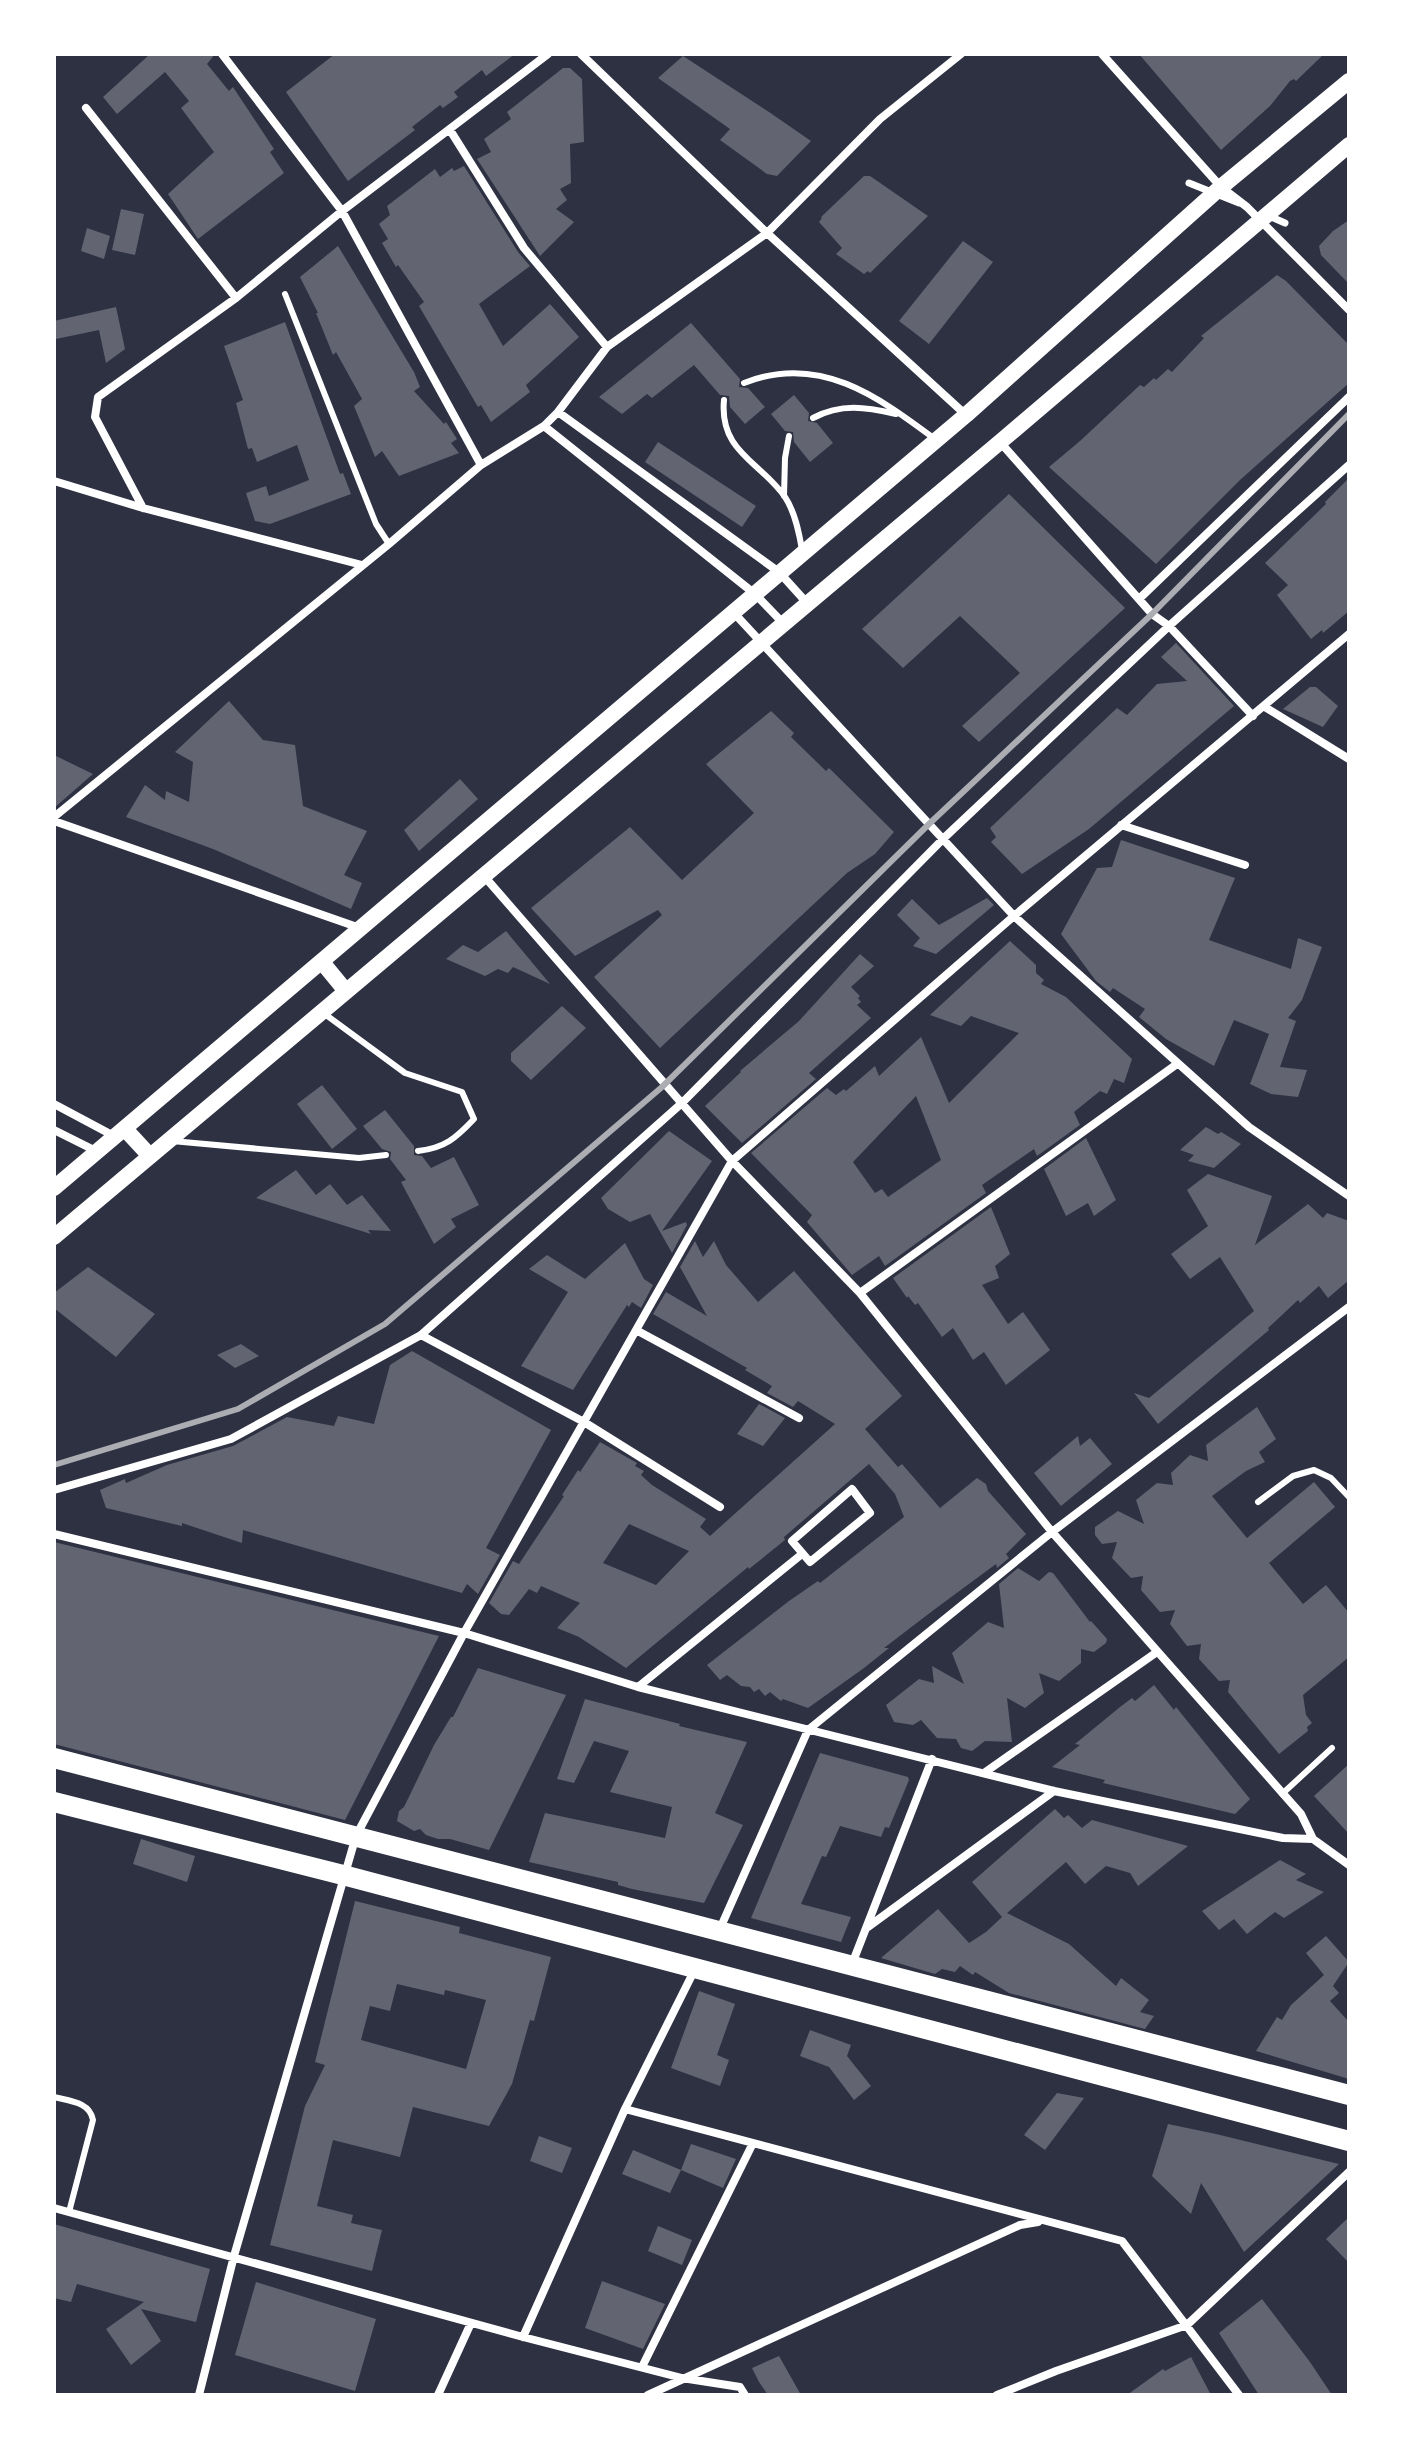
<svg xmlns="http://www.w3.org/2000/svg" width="1403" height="2449" font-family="Inter,sans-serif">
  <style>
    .building { fill: #626471; fill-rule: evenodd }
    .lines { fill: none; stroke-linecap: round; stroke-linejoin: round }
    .service { stroke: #fff; stroke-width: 6 }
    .pedestrian { stroke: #fff; stroke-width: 7 }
    .minor { stroke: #fff; stroke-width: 8 }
    .secondary { stroke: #fff; stroke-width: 16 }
    .trunk { stroke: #fff; stroke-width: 20 }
    .rail { stroke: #abadb3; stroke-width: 6 }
  </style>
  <rect width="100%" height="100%" fill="#2d3142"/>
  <path class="building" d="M150,54H215L207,64L229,91L233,87L274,149L270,152L284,173L198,239L168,194L214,152L181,108L189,101L165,72L117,114L103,97Z
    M335,54H515L486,76L482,70L454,92L458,97L443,108L440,105L412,127L415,130L348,181L286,92Z
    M1139,54H1324L1296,81L1294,79L1290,81L1270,106L1221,150Z
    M683,56L769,112L811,141L777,176L767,174L720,140L730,129L658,78Z
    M563,68H570L582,79L584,142L570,144L571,183L560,189L567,200L556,209L574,222L540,256L477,159L491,152L484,139L511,119L507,112Z
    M464,166L518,252L530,266L479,304L503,346L550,304L579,337L526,385L530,392L491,422L481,405L478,407L419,306L424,302L398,265L396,267L382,243L388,239L379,224L390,215L387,206L435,169L440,177L452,168L454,171Z
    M864,176H870L928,216L870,273L868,271L864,274L836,254L842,248L819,222L822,218L821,217Z
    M121,209L144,214L135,255L112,250Z
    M1349,220V284L1321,255L1319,246L1333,231Z
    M87,228L110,236L104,259L81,251Z
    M963,241L993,262L929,344L899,321Z
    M338,246L414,372L420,387L414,391L444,424L446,422L457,439L451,443L459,453L399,476L382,451L375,457L354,406L362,399L336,352L333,355L316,313H318L300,277Z
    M1277,275L1286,281L1349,345V383L1240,480L1156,564L1049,467L1080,441L1140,385L1144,387L1154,378L1156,380L1168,369L1172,372L1204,338L1201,336Z
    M116,307L125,349L106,363L99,330L56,339L54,321Z
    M285,322L340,474L343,473L351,494L270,524L255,521L246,493L266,486L269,496L309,480L297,445L257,462L252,448L248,449L236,403L243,400L224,346Z
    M691,323L740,379L739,387L748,388L765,407L745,424L730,407L729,396L720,395L694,365L652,398L647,394L622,414L599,397Z
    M794,395L809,413L808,421L817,423L833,443L810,462L794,442L793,432L785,431L771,414Z
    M658,442L756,506L742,527L645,462Z
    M1349,478V611L1323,633L1322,630L1311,639L1277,595L1288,585L1265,563L1326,504L1325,502Z
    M1009,494L1125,608L979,742L962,726L1020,673L960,616L903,668L862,629Z
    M1176,643L1234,706L1089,829L1022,874L991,842L996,837L990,828L1117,708L1127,715L1157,684L1187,681L1161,657Z
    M1310,687H1316L1338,706L1323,727L1283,709Z
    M229,701L263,740L295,745L303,806L367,831L344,875L362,883L351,909L213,849L126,817L145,785L165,800L166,791L189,802L193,762L175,752Z
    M771,711L794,733L791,737L826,771L829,768L894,832L875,854L847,873L660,1048L594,977L662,915L658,910L575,956L531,908L630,827L682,880L754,813L706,764Z
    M54,755L93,774L54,808Z
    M460,779L478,799L419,851L404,830Z
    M1121,840L1235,878L1209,940L1291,969L1298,938L1322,947L1302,1000L1288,1018L1296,1021L1280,1067L1307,1070L1298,1097L1271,1094L1250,1084L1269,1034L1234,1020L1214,1066L1166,1039L1139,1017L1145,1009L1113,988L1110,992L1096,981L1061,934L1097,868L1112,867Z
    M987,898L994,905L936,954L913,946L920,938L897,915L912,899L939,925Z
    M506,931L550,984L513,967L508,973L498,969L485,976L446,959L463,945L478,952Z
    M1010,941L1036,965V973L1044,980L1041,984L1066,997L1132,1059L1124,1083L1114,1079L1107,1094L1100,1091L1074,1112L1080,1125L1037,1156L1034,1149L982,1185L986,1193L885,1266L879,1256L852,1275L807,1222L812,1215L751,1153L827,1088L836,1095L844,1089L846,1091L875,1066L879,1076L921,1037L949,1103L1019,1033L971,1016L961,1026L930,1015ZM916,1096L941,1160L888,1197L882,1189L875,1193L853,1162Z
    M860,954L874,966L851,987L860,996L858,998L861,1002L857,1005L871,1018L809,1073L816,1079L742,1143L705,1106L741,1072L740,1071L799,1021Z
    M562,1006L586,1028L531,1080L511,1061V1053Z
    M322,1085L357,1129L332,1149L297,1104Z
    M385,1110L414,1146V1155L422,1156L431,1168L454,1157L479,1205L451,1219L456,1227L434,1244L401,1182L406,1180L390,1159L391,1152L382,1149L363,1126Z
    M1206,1127L1218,1134L1221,1132L1241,1144L1214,1168L1188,1161L1194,1155L1180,1150Z
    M669,1131L712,1161L662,1231L686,1222L687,1225L672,1253L650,1214L630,1222L608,1209L601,1198Z
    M1086,1138L1116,1200L1094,1216L1088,1203L1066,1216L1044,1169Z
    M296,1170L316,1195L330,1184L347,1205L362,1195L391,1231L368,1230L371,1234L256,1198Z
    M1208,1174L1272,1196L1255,1245L1308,1204L1323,1218L1327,1213L1349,1221V1280L1328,1298L1319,1286L1300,1303L1298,1300L1268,1328L1269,1330L1158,1424L1134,1393L1149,1398L1254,1311L1220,1257L1190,1279L1171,1254L1208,1226L1187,1190Z
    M991,1207L1010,1254L995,1266L999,1278L982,1285L1008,1324L1023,1312L1050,1350L1006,1385L984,1352L973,1360L953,1328L942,1337L918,1303L915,1305L908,1296L907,1298L893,1278Z
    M695,1241L703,1257L714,1241L726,1265L758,1302L794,1271L902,1396L865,1429L898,1467L902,1464L940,1508L977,1478L986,1484L988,1491L1026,1534L1006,1554L1009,1558L997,1568L996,1564L935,1609L884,1648H889L864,1668L808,1708L783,1699L781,1701L770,1692L765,1696L759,1689L754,1692L750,1687L741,1686L727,1675L720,1680L707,1665L789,1601L818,1581L820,1583L904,1517L895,1494L869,1464L784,1537L785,1540L749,1569L748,1567L626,1668L579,1637L557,1628L580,1603L541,1586L537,1593L529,1589L509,1615L501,1614L489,1603L513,1561L519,1564L564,1496L562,1495L578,1470L580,1472L600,1442L637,1463L635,1466L644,1471L641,1475L652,1485L706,1519L700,1527L710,1536L835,1424L798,1401L793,1407L767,1393L772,1386L745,1370L747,1368L653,1314L666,1292L707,1316L680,1267ZM629,1524L689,1551L656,1585L603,1563Z
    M625,1243L644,1279L653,1285L641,1308L632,1302L629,1307L627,1305L573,1390L521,1366L568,1292L529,1269L547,1255L585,1279Z
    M88,1267L155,1314L116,1357L54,1308V1293Z
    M241,1344L259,1356L235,1368L217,1355Z
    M412,1351L551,1430L486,1548L500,1555L478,1594L467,1584L462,1593L243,1530L242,1543L182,1523V1526L106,1508L100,1490L125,1479L126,1483L167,1465L233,1446L287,1417L334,1426L338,1416L374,1424L390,1365Z
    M759,1404L785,1418L763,1446L737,1434Z
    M1257,1407L1276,1439L1259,1452L1265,1462L1246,1471L1212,1496L1247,1538L1314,1482L1335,1507L1269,1563L1303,1604L1326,1585L1349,1613V1657L1303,1695L1306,1715L1312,1723L1307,1727L1308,1731L1279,1754L1228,1692L1230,1680L1219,1681L1199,1659L1201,1644L1187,1646L1170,1624L1175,1610L1160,1612L1141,1590L1143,1576L1131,1578L1112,1558L1117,1542L1102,1544L1095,1535V1527L1118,1511L1144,1524L1136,1500L1157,1483L1173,1485L1171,1473L1190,1455L1208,1461L1206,1445Z
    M1078,1436L1080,1446L1090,1438L1112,1464L1061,1506L1034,1473Z
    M54,1542L439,1636L345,1820L54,1744Z
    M1018,1568L1039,1581L1049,1572L1053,1573L1090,1622L1091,1621L1107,1639L1106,1643L1094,1652L1081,1649V1663L1059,1681L1039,1673L1044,1693L1025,1708L1007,1698L1012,1742L985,1741L972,1751L961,1748L956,1739L937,1738L921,1720L913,1725L894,1722L886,1705L919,1679L934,1683L932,1666L964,1684L952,1653L988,1622L1004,1628L999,1584Z
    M478,1668L566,1695L489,1850L450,1839H438L426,1835L420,1829L414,1831L397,1821L399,1811L404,1807L434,1745L451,1717H453Z
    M1154,1685L1174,1710L1176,1707L1250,1799L1235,1814L1103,1783L1105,1780L1052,1767L1080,1745L1075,1744L1120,1707L1132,1698L1135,1701Z
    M585,1699L680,1724L679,1726L747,1742L715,1813L743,1825L704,1903L632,1889L618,1885V1882L529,1862L545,1813L665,1838L672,1807L610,1792L629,1751L594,1741L574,1783L557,1779Z
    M820,1753L908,1777L909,1780L889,1828L885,1827L881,1837L840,1826L826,1857L822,1856L801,1904L851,1917L841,1942L751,1918Z
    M1349,1764V1834L1314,1796Z
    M1055,1809L1064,1818L1068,1815L1082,1828L1092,1820L1188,1846L1138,1886L1130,1873L1106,1866L1085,1884L1066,1862L1007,1913L1069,1944L1116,1986L1121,1978L1149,2000L1140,2012L1154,2016L1145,2029L1009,1993L975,1972L973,1975L960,1966L955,1972L942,1969L935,1974L881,1958L938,1909L969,1943L986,1932L1002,1917L972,1882Z
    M141,1839L195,1856L187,1882L133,1864Z
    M1280,1860L1306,1874L1296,1880L1324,1892L1284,1918L1275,1912L1247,1934L1234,1919L1219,1930L1202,1911Z
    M355,1901L460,1927L459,1933L551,1957L534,2021L530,2020L512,2084L489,2126L413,2107L400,2157L333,2140L317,2206L353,2215L351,2223L382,2230L372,2271L270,2245L305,2106L325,2065L315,2062ZM397,1984L444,1995L445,1990L486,2000L466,2069L361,2040L370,2006L390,2011Z
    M1326,1936L1349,1962L1333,1986L1339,1993L1330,2001L1349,2022V2079L1256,2051L1277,2017L1282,2020L1291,2005L1324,1975L1306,1953Z
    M699,1991L735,2004L717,2055L729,2060L720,2086L671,2068Z
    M810,2030L851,2045L847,2056L871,2086L854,2100L829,2067L800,2056Z
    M1057,2093L1084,2098L1045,2150L1024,2135Z
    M1168,2124L1216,2134L1339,2164L1244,2252L1201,2183L1191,2214L1152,2176Z
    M539,2136L572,2148L562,2173L530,2161Z
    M691,2144L736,2159L723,2188L681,2170Z
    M633,2150L681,2170L670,2193L622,2174Z
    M1349,2217V2263L1326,2239Z
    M54,2224L210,2269L196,2322L141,2309L161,2341L131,2365L106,2329L144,2302L77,2284L71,2302L54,2298Z
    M658,2226L692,2240L682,2265L648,2251Z
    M602,2281L665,2304L643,2349L585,2328Z
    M256,2282L376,2319L355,2391L235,2355Z
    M1262,2299L1310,2362L1332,2395H1259L1219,2333Z
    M779,2356L801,2395H768L759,2382L752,2368Z
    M1191,2357L1211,2395H1127L1163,2369L1165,2371Z"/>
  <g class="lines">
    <path class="service" d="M285,294L376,524L389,544
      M744,383C819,353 877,396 935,439
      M724,400C719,452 761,462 785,497C795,512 799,532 802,550
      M813,418C841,403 866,407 896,414
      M784,496L785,458L789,436
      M322,1012L405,1073L462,1092L474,1119C456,1138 445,1148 418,1151
      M172,1141L359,1158L386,1155
      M1258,1502L1293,1476L1314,1470L1331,1478L1349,1497
      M1282,1794L1332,1748
      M54,2097C70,2101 90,2102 93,2120L69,2212"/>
    <path class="pedestrian" d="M1189,183L1239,203
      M1269,216L1285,223"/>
    <path class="minor" d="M222,54L342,211L481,465
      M581,54L767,233L966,415
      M1102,54L1221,187L1247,207L1349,310
      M86,108L236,298
      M450,130L524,248L607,347
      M558,412L779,572L807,603
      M544,426L755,594L783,623
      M1000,442L1152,614L1169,626L1253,716
      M54,481L143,508L362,565
      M143,508L95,417L98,397L236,298L342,211L548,54
      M1139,599L1349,397
      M734,613L1014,916L1249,1127L1349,1196
      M1265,707L1349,759
      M54,817L389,544L481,465L544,426L558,412L607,347L767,233L880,119L961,54
      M54,821L360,928
      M1121,825L1245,865
      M484,876L732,1161L860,1293L1052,1532L1301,1814L1313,1839
      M54,1104L114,1136
      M54,1130L96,1151
      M860,1293L1177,1064
      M636,1330L799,1418
      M421,1335L584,1422L720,1507
      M852,1489L870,1513L810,1562L792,1541Z
      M54,1490L231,1439L421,1335L682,1103L944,838L1169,626L1349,465
      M54,1534L464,1633L638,1687L1054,1791L1283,1838L1313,1839L1349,1865
      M638,1687L802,1554
      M984,1773L1157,1652
      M868,1927L1054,1791
      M719,1931L808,1730L1052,1532L1349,1307
      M852,1964L932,1759
      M625,2109L1122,2241L1239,2395
      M54,2208L523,2337L682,2378L740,2387L745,2395
      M523,2337L625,2109L695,1969
      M642,2367L753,2143
      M199,2395L234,2256L356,1836L464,1633L732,1161L1014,916L1349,634
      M438,2395L471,2323
      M648,2395L1020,2225L1038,2222
      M997,2395L1056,2371L1187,2325L1349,2172"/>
    <path class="secondary" d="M322,962L345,990
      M125,1129L150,1156
      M54,1188L966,415L1221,187L1349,81
      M54,1237L1000,442L1349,145"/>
    <path class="trunk" d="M54,1758L1349,2095
      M54,1802L343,1875L1349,2141"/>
    <path class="rail" d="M54,1465L238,1409L385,1324L662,1087L929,824L1152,614L1349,414"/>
  </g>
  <rect width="1403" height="2449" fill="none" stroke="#ffffff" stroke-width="112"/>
</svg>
